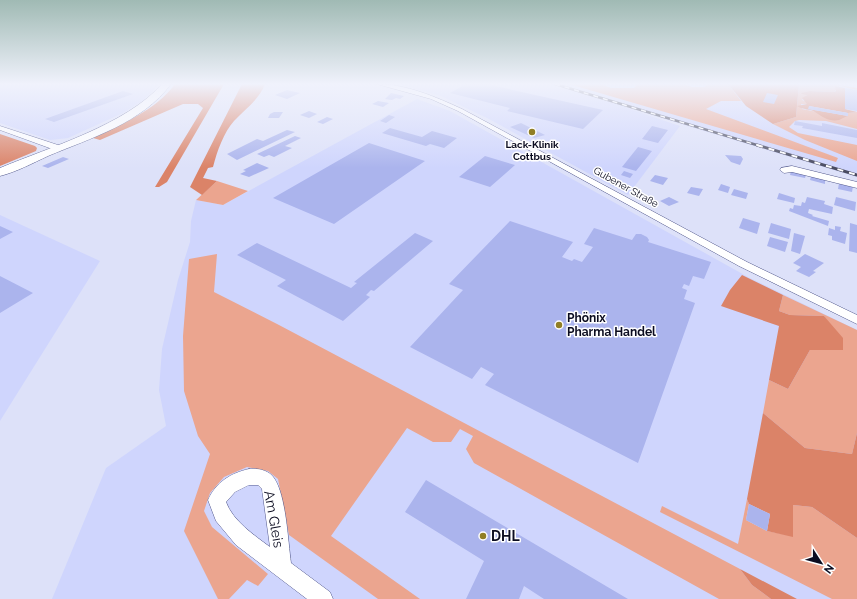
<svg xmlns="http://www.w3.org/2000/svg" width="857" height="599" font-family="Raleway,sans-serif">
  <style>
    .built { fill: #cfd5fd }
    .green { fill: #eba58f }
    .forest { fill: #db8368 }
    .building { fill: #abb4ed }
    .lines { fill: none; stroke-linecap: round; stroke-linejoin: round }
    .street-casing { stroke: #53598c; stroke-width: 1 }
    .secondary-casing { stroke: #53598c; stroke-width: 1 }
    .street { fill: #fff; fill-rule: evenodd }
    .secondary { fill: #fff; fill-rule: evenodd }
    .rail-far1-casing { stroke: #494b60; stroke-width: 2.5 }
    .rail-casing { stroke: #494b60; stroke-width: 3 }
    .rail-far1 { stroke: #fff; stroke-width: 1.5; stroke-dasharray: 5; stroke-linecap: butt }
    .rail { stroke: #fff; stroke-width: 2; stroke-dasharray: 6; stroke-linecap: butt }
    .poi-dot { fill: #907e25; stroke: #fff; stroke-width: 1.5 }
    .labels { text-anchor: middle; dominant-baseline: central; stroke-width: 3; stroke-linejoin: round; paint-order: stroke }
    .far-poi-label { font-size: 10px; font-weight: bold; fill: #0b0c20; stroke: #fff }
    .far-street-label { font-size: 10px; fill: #0b0c20; stroke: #fff }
    .poi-label { font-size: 12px; font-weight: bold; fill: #0b0c20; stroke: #fff; text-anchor: start }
    .near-street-label { font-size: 14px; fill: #0b0c20; stroke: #fff }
    .near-poi-label { font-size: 14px; font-weight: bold; fill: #0b0c20; stroke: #fff; text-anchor: start }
  </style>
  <rect width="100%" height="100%" fill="#dde1f9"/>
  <path class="built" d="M0,84H158L152,92L142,101L123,113L68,138L50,140L0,123Z
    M399,84H857V177L624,107L680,126L628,195L489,119L441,96Z
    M417,99L450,111L748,277L857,330V599H52L106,468L166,426L159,390L162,349L178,280L190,242L191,221L196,200L223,205Z
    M0,215L100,261L0,421Z"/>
  <path class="green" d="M569,84H601L611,88H634L638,84H684L692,87H704L709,84H728L741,101H721L706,109L838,158L836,162Z
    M799,84H833L857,88V90L840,86L834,92L810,91L802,100L807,102V104H801L802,109L843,117L848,116V113L857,112V129L826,121L799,120L795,121L789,127L798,133L857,145V161L805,140L773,124L796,117Z
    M217,181L248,191L223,205L196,200Z
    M217,254L214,292L279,325L740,569L752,585L771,599H719L474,463L466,449L473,436L460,429L451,442H433L407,428L331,536L420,599H378L289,535L278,479L268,471L247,467L224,477L210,493L204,511L212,527L268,574L258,586L247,580L229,599H218L184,531L210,454L198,436L184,391L183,336L189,259Z
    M783,295L857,330V433L852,454L805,448L763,413L769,380L788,389L810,350H843L824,316L790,315L779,311Z
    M747,499L749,504L746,520L767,531L793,536V505L812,507L857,538V599H832L660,512L662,506L738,544Z"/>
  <path class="forest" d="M175,84H224L167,182L159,187H155L203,108L198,104H183L100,140L93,138C123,123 155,111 175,84Z
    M242,84H265C259,100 245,109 234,121C224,132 217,151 213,167L208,168L203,178L217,181L202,195L190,187Z
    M728,84H799L797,106L807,104L802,98L807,95L802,94L801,93L810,91L834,92L836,91L835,86L845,88V109L857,112L848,113L809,106V109L848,116C844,117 842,119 839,120C830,122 822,117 815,112C811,109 803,110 797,106L796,117L773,124L746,106Z
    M0,134L35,146L37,148L36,151L0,166Z
    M742,275L783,295L779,311L790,315L824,316L843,338V350H810L788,389L769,380L779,326L721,306L730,290Z
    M763,413L805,448L852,454L857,433V538L812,507L793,505V537L767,531L770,514L749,504L747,499Z
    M740,569L797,599H771L752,585Z"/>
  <path class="building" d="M466,84H486L603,110L583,129L507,111L510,108L450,93Z
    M845,88L857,90V111L845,109Z
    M287,90L300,93L287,99L275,95Z
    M123,91L133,94L54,122L45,119Z
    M391,93L404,96L400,99L396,98L392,100L385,99Z
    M767,93L778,95L774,104L763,102Z
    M378,101L389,103L383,107L372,104Z
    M809,106L848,113V116L808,109Z
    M309,111L317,114L309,118L300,115Z
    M274,112H283L279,118H268L270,114Z
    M389,115L395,117L386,123L380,121Z
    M327,117L333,119L323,124L317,122Z
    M795,121L822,126V123L857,130V138L802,128L803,126L794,125Z
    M521,123L545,135L534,138L510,127Z
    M652,126L668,130L658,143L642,139Z
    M390,128L422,137L432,131L457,138L444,148L430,144L426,146L382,133Z
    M287,130L295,132L237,160L227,154L257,139L263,141Z
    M295,136L301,138L285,146L292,148L274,157L269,155L264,157L257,154Z
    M369,143L425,161L334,224L273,198Z
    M638,147L652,151L636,171L622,167Z
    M725,155L741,156L743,159L740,165L731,162Z
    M485,156L515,165L490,187L459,177Z
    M63,157L69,159L48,168L42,166Z
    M257,163L269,168L249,177L240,174L246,171L243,170Z
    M624,171L633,174L630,178L621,175Z
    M791,171L806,175L805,178L790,175Z
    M655,175L668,178L663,185L650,181Z
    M811,176L825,180V184L810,180Z
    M839,183L853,186L852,192L838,189Z
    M721,184L730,187L728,193L718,190Z
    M691,187L703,189L699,196L687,193Z
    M734,189L748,193L746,199L731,195Z
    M779,193L795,198L794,203L777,199Z
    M669,197L679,202L669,206L660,201Z
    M807,197L825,201L824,204L833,207L832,214L809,209L808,213L813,215L812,216L829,221L828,226L789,211L790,208L793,209L794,205L801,206L802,202L805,203Z
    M836,197L856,202L855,211L834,205Z
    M743,218L760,223L757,234L739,228Z
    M510,221L573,242L562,257L572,261L574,259L582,262L593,247L584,244L594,228L632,240L636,234H641L647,237L649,240L648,242L711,262L704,279L693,276L689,286L684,284L682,288L687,290L684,299L695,303L638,463L485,385L494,374L481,367L472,379L410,347L463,290L449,284Z
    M771,223L791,229L789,239L768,233Z
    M850,223L857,225V253L849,251Z
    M0,226L13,232L0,239Z
    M835,226L841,227L840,231L847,233L845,244L832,240V236L828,235L829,228L835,230Z
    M415,233L433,241L374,291L371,290L366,295L370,297L343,321L277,286L286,280L237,255L257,243L351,288L357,283L354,282Z
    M794,233L805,236L800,254L791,251Z
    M770,237L788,242L785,252L767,246Z
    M805,254L824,263L813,271L816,272L809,277L796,271L801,267L793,263Z
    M0,276L33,293L0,313Z
    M426,480L628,599H544L524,586L519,599H466L484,561L405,512Z
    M749,504L770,514L767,531L746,520Z"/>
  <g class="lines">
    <g class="street-casing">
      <path id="street" d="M377,84C406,84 436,97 462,109L747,262L857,315V324L739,266L458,111L431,99Z
        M0,126L61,146L62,148L61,150H55L0,130Z
        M792,166L857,182V188L792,172L784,173L780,170L781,168Z
        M249,469C257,468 269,470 274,478C286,495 288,541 291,563L330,592L333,599H307L236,545L216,521L208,500C216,482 231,473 249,469ZM249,485H258L262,489L270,547C254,535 233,521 226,502L235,492Z"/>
    </g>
    <g class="secondary-casing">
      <path id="secondary" d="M162,84H171C142,123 91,138 48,156C33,163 16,172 0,176V168C50,147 126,125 162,84Z"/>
    </g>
    <use href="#street" class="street"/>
    <use href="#secondary" class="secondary"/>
    <g class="rail-far1-casing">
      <path id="rail-far1" d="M555,84L760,146"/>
    </g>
    <g class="rail-casing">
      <path id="rail" d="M757,145L857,175"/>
    </g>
    <use href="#rail-far1" class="rail-far1"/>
    <use href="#rail" class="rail"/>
  </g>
  <linearGradient id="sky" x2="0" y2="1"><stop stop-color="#a0bab4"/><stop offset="0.5" stop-color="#f0f2fc"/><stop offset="1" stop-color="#f0f2fc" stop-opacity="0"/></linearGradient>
  <rect width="857" height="168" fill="url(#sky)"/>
  <g class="poi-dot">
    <circle cx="532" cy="132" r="4"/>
    <circle cx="559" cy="325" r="4"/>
    <circle cx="483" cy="536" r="4"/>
  </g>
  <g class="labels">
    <g class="far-poi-label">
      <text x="532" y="144">Lack-Klinik<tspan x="532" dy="12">Cottbus</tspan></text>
    </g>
    <g class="far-street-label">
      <text transform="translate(626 187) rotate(29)">Gubener Straße</text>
    </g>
    <g class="poi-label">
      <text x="567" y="318">Phönix<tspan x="567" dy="14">Pharma Handel</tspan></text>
    </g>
    <g class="near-street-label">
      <text transform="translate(274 519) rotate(80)">Am Gleis</text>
    </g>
    <g class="near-poi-label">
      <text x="491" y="536">DHL</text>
    </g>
  </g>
  <g transform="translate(821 563) rotate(126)" stroke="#ffffff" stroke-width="3" paint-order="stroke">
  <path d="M0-3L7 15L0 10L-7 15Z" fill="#0b0c20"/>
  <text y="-6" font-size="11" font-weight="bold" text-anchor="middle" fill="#0b0c20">N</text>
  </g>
</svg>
